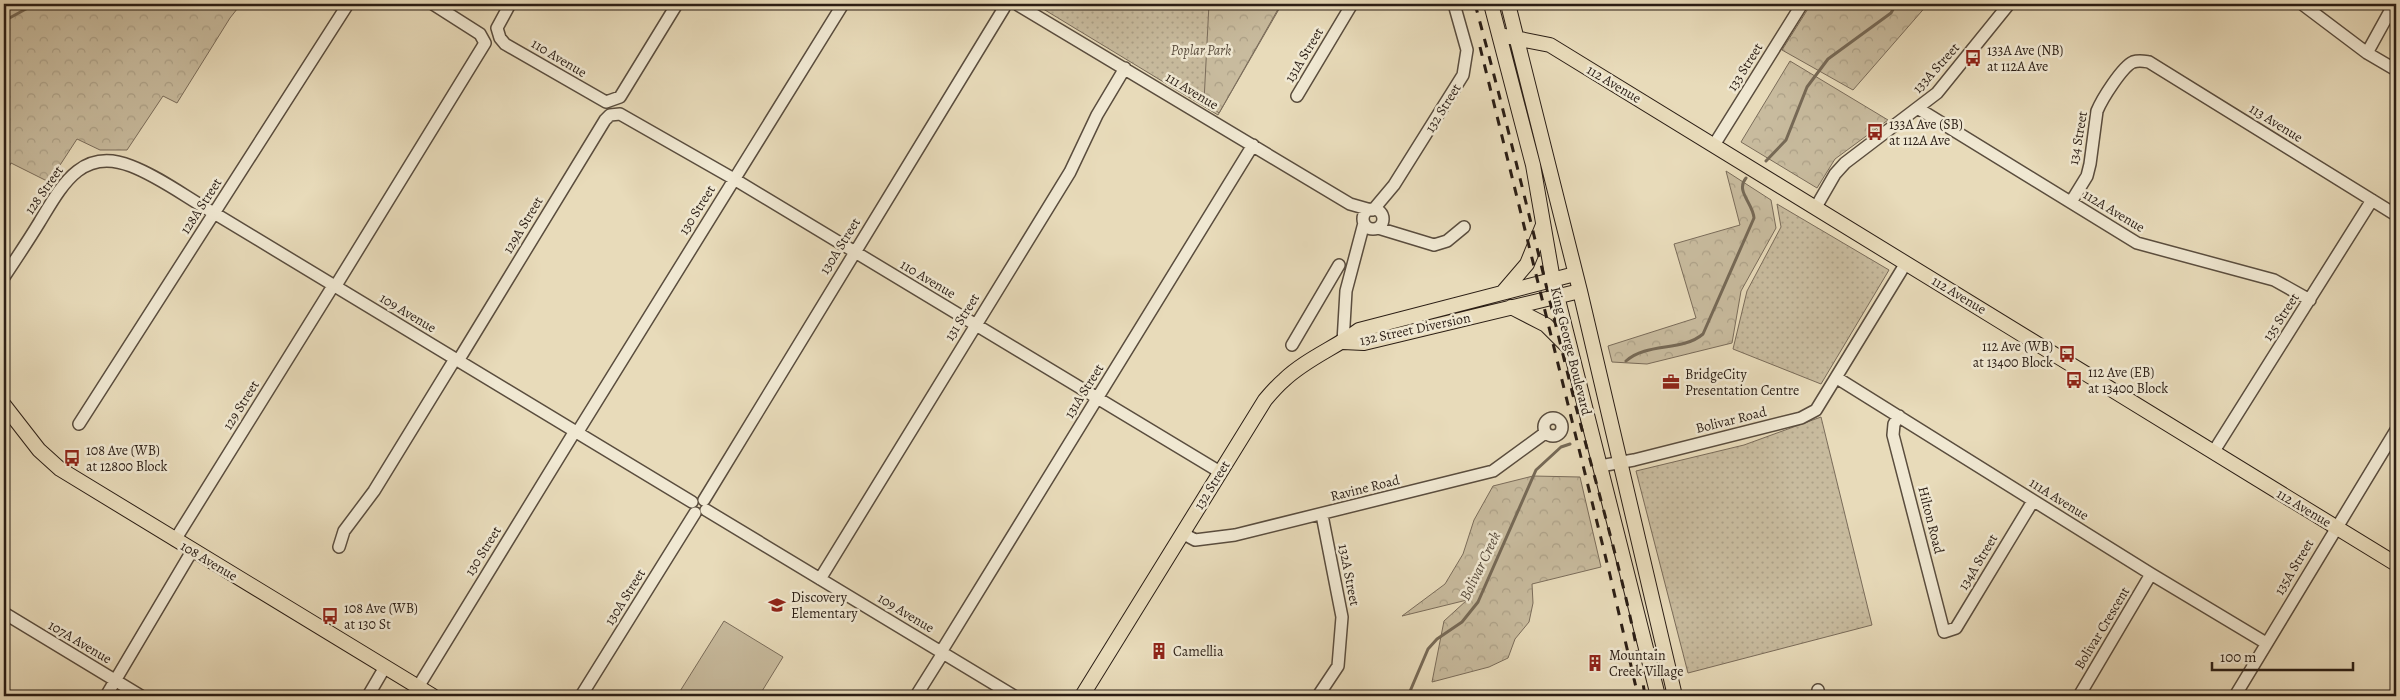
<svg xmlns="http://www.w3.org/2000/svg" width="2400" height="700" font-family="Alegreya,serif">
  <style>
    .grass { fill: url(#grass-dots); stroke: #7a6c5a }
    .forest { fill: url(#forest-crowns); stroke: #7a6c5a }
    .pitch { fill: #c8bb9e; stroke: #7a6c5a }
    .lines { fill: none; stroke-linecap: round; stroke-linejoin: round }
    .stream { stroke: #766956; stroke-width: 3 }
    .minor-casing { stroke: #5a4d3e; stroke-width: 14 }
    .major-casing { stroke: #2b1e15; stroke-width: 16 }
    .minor { stroke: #f0e8d2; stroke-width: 11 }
    .major { stroke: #e8dbba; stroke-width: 14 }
    .rail { stroke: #2b1e15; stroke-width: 3; stroke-dasharray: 9 9; stroke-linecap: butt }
    .labels { text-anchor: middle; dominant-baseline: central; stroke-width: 5; stroke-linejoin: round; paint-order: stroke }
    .park-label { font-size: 14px; font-style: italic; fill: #5a4d3e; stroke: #f0e8d2 }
    .poi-label { font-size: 14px; fill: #2b1e15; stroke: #f0e8d2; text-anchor: start }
    .street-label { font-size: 14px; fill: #2b1e15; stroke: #f0e8d2 }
    .water-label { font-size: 15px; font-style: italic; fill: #574a3b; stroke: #f0e8d2 }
  </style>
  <defs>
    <pattern id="grass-dots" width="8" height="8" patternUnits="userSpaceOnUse" patternTransform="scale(1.25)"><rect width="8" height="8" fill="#c8bb9e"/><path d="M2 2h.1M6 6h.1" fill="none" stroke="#aca087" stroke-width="1.8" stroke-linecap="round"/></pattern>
    <pattern id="forest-crowns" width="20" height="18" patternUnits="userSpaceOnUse" patternTransform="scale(1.25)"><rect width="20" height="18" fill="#c8bb9e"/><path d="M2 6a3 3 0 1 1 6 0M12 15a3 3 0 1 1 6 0" fill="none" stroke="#aca087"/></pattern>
  </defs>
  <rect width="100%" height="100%" fill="#e8dbba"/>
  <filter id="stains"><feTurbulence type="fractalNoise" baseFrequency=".004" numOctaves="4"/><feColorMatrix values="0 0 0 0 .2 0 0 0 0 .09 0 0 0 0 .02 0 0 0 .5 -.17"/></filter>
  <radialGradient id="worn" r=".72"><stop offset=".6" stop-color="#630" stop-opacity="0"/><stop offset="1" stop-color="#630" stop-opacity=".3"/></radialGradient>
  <path class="grass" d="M1035,4H1282L1218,115Z
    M1777,204L1889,270L1821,384L1733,349L1747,291L1781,227Z
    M1821,417L1872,625L1688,673L1636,471L1744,445Z"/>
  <path class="forest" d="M4,4H241L230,18L177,103L163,96L127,150H100L77,139L49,182L11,163L4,176Z
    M1209,4H1281L1219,113L1204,101Z
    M1811,4H1928L1853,90L1782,50Z
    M1790,61L1888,120L1835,159L1817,188L1741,142Z
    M1726,171L1771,200L1776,228L1741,291L1732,343L1647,364L1612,362L1608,346L1696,318L1674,244L1740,225Z
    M1533,476L1580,477L1601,567L1532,584L1533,603L1529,622L1515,639L1508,658L1489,667L1432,682L1444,621L1467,600L1402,616L1445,584L1463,554L1474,520L1493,486Z"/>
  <path class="pitch" d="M724,621L783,657L759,696H677Z"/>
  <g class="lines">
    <path class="stream" d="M4,21L35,4
      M1766,161L1786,140L1807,87L1828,59L1891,13L1896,4
      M1626,361C1647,342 1682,352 1703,334L1754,218C1753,203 1735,191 1746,178
      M1408,696L1428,649L1437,639L1462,622L1478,602L1536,470L1561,447L1570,444"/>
    <g class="minor-casing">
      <path id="minor" d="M510,4L497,28L500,38L505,44L606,102L620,97L677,4
        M2302,4L2367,53L2396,70
        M1018,5L1350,204L1371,210
        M2367,53L2394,4
        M1297,96L1352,4
        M1919,109L2137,243L2274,280L2310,300
        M1714,145L1802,4
        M2071,202L2087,176L2090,164L2097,111C2102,99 2122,67 2133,62C2139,60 2143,61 2149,62L2396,215
        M1816,207L1835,174L1845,163L1937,93L2009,4
        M1363 219a10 10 0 1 1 20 0a10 10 0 1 1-20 0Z
        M1373,210L1394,185L1463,75L1467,50L1454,4
        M1378,228L1434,245L1447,241L1464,227
        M4,277C16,259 28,241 39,223C61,187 81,146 131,166C160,177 187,198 214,213L692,502
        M335,287L485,43L480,34L433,4
        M1343,342L1346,291L1364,223
        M1292,345L1339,265
        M458,361L605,120L610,115L620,114L734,179L1220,472
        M1837,378L2151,574L2266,643
        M1899,416L1894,424L1893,435L1944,632L1956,628L2033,501
        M1544 427a9 9 0 1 1 18 0a9 9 0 1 1-18 0Z
        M79,424L348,4
        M577,433L843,4
        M2214,451L2372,200
        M1600,466L1634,460L1801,418L1816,410L1906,263
        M704,500L1004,8
        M706,510L1014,696
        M1182,533L1195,540L1235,535L1493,471L1545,433
        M175,540L333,286
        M339,547L344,531L374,491L455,359
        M820,579L1070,172L1097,115L1125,68
        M4,613L141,696
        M941,652L1253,145
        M418,687L575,431
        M1818,690L1819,696
        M106,696L192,551
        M368,696L385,667
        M581,696L695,513
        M916,696L943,653
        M1318,696L1338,666L1342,617L1322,515
        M2079,696L2151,574
        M2235,696L2396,430"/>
    </g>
    <g class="major-casing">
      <path id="major" d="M1491,4L1533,165L1553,280L1658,696
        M1508,4L1580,291L1675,696
        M1500,35L1550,45L2396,564
        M1503,292L1527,264L1543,225
        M1511,307L1546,325L1569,348
        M1343,342L1364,343L1580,291
        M4,405L39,450L60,469L433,696
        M1082,696L1265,400C1271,393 1277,386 1284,380C1306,359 1335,348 1359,330L1575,274"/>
    </g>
    <use href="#minor" class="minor"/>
    <use href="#major" class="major"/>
    <path class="rail" d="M1475,4C1511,135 1541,267 1574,399C1599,497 1630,596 1645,696
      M1480,47L1610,575L1638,696"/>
  </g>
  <defs>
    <g id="bus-bare" transform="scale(1.35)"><path d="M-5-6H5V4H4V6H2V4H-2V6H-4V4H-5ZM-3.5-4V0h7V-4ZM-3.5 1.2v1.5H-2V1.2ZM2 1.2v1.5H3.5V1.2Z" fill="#8f2418" stroke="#f0e8d2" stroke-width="2.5" paint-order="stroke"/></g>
    <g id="office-bare" transform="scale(1.35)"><path d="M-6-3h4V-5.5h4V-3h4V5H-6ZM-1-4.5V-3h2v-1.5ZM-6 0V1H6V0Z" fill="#8f2418" stroke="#f0e8d2" stroke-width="2.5" paint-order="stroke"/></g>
    <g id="school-bare" transform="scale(1.35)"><path d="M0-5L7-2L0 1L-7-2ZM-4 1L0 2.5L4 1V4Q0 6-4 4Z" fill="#8f2418" stroke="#f0e8d2" stroke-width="2.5" paint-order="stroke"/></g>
    <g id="building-bare" transform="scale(1.35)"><path d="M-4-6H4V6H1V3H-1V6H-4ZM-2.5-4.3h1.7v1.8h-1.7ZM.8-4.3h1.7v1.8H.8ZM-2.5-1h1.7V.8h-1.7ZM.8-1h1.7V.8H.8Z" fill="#8f2418" stroke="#f0e8d2" stroke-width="2.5" paint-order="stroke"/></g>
  </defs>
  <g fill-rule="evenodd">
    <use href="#bus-bare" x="1973" y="58"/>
    <use href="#bus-bare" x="1875" y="132"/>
    <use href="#bus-bare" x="2067" y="354"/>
    <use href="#bus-bare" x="2074" y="380"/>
    <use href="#office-bare" x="1671" y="382"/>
    <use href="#bus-bare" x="72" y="458"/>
    <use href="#school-bare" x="777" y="605"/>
    <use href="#bus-bare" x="330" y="616"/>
    <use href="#building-bare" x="1159" y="651"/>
    <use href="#building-bare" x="1595" y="663"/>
  </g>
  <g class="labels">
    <g class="park-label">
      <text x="1201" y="50">Poplar Park</text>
    </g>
    <g class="poi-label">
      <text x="1987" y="50">133A Ave (NB)<tspan x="1987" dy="16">at 112A Ave</tspan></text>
      <text x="1889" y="124">133A Ave (SB)<tspan x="1889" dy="16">at 112A Ave</tspan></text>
      <text x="2053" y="346" text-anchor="end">112 Ave (WB)<tspan x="2053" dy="16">at 13400 Block</tspan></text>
      <text x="2088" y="372">112 Ave (EB)<tspan x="2088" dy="16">at 13400 Block</tspan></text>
      <text x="1685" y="374">BridgeCity<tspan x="1685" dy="16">Presentation Centre</tspan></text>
      <text x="86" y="450">108 Ave (WB)<tspan x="86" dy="16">at 12800 Block</tspan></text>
      <text x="791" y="597">Discovery<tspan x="791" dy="16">Elementary</tspan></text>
      <text x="344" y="608">108 Ave (WB)<tspan x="344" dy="16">at 130 St</tspan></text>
      <text x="1173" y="651">Camellia</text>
      <text x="1609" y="655">Mountain<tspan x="1609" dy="16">Creek Village</tspan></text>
    </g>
    <g class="street-label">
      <text transform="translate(1304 55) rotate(-59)">131A Street</text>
      <text transform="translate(559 58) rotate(31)">110 Avenue</text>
      <text transform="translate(1745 67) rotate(-58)">133 Street</text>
      <text transform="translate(1936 68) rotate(-48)">133A Street</text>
      <text transform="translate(1614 84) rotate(31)">112 Avenue</text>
      <text transform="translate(1192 91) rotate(31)">111 Avenue</text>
      <text transform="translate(1443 108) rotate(-58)">132 Street</text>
      <text transform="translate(2276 123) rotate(32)">113 Avenue</text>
      <text transform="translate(2078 138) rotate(-80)">134 Street</text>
      <text transform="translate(44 190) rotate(-55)">128 Street</text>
      <text transform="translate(201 206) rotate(-57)">128A Street</text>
      <text transform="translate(697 210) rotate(-58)">130 Street</text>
      <text transform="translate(2114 211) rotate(31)">112A Avenue</text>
      <text transform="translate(523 225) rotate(-59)">129A Street</text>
      <text transform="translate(840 246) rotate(-58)">130A Street</text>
      <text transform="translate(928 279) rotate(31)">110 Avenue</text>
      <text transform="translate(1959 295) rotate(31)">112 Avenue</text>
      <text transform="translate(408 313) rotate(31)">109 Avenue</text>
      <text transform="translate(962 317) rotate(-58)">131 Street</text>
      <text transform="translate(2281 317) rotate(-57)">135 Street</text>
      <text transform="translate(1415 329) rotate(-12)">132 Street Diversion</text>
      <text transform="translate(1571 351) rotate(76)">King George Boulevard</text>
      <text transform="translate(1084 391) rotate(-58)">131A Street</text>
      <text transform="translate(241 405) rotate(-58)">129 Street</text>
      <text transform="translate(1731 420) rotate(-14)">Bolivar Road</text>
      <text transform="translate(1212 485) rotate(-58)">132 Street</text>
      <text transform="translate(1365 488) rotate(-14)">Ravine Road</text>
      <text transform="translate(2059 499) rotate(32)">111A Avenue</text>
      <text transform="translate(2304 508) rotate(31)">112 Avenue</text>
      <text transform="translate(1931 520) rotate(76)">Hilton Road</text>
      <text transform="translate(483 551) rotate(-58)">130 Street</text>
      <text transform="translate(209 561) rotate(31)">108 Avenue</text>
      <text transform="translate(1978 562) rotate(-59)">134A Street</text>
      <text transform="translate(2294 567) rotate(-59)">135A Street</text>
      <text transform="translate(1349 575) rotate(79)">132A Street</text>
      <text transform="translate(625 597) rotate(-58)">130A Street</text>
      <text transform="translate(906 613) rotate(31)">109 Avenue</text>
      <text transform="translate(2102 628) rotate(-59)">Bolivar Crescent</text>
      <text transform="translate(80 642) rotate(31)">107A Avenue</text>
    </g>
    <g class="water-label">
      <text transform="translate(1480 566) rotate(-64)">Bolivar Creek</text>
    </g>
  </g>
  <rect width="2400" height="700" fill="none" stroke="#e8dbba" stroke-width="20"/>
  <rect x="5" y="5" width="2390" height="690" fill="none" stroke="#2b1e15" stroke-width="2.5"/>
  <rect x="10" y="10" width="2380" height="680" fill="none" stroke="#2b1e15"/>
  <path d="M2212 662v8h141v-8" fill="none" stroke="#2b1e15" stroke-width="2.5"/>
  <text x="2220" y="662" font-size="15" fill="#2b1e15" stroke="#f0e8d2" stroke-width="4" paint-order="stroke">100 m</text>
  <rect width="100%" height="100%" filter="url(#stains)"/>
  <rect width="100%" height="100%" fill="url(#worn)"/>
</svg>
